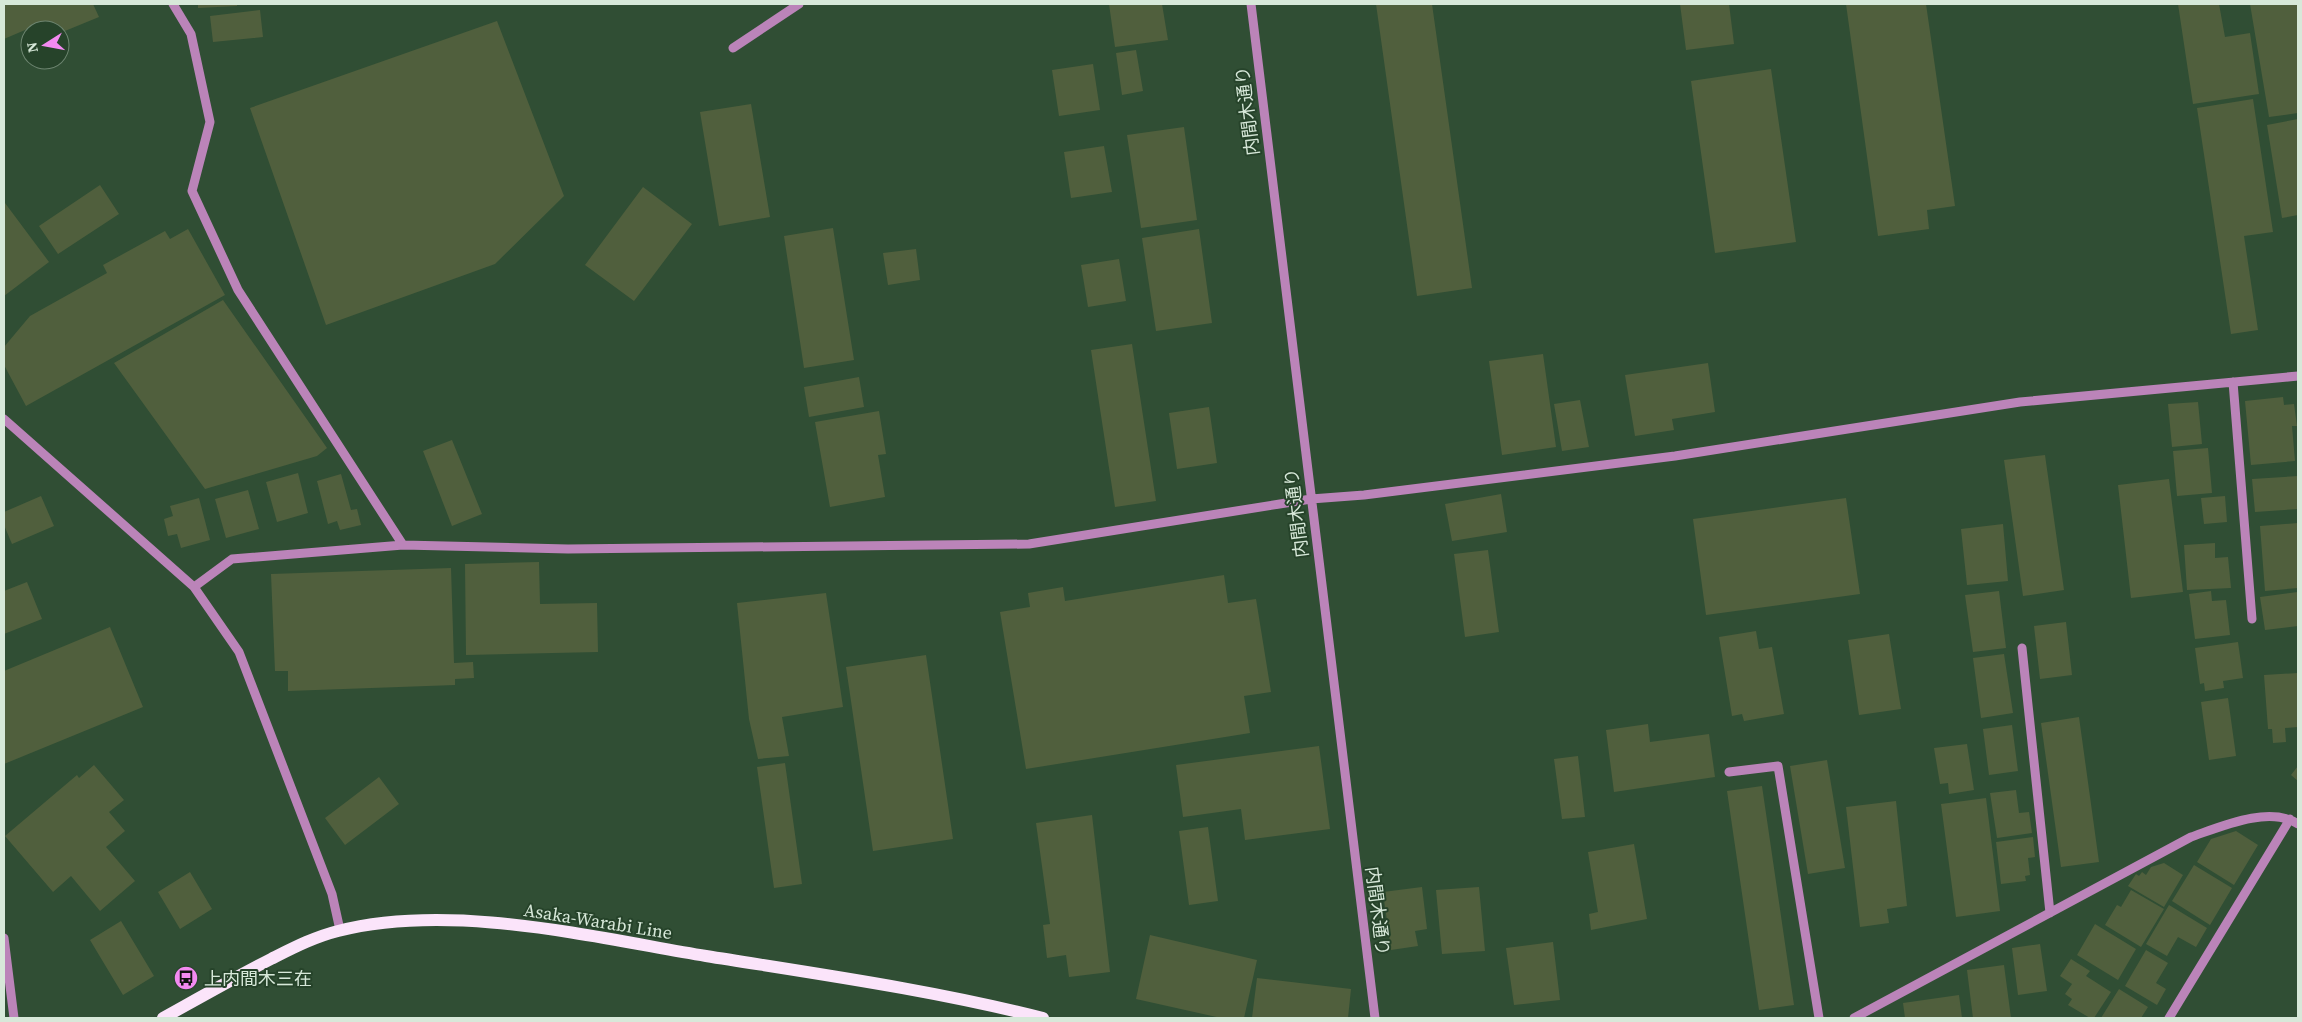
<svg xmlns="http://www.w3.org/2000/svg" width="2302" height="1022" font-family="'Source Serif 4','Noto Sans JP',serif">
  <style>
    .building { fill: #505f3d }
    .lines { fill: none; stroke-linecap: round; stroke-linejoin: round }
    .minor { stroke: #bb84b9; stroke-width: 9 }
    .major { stroke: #fbe4fa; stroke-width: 12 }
    .labels { text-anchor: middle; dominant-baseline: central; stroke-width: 4; stroke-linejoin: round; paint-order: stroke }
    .street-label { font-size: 18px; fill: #d7e8d9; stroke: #26432a }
    .poi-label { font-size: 18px; fill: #d7e8d9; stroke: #26432a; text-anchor: start }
  </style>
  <rect width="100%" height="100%" fill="#304e34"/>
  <path class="building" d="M4,4H93L99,17L60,33V30H42L39,24L4,39Z
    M198,4H237V6L198,8Z
    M1109,4H1162L1168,40L1115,47Z
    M1376,4H1432L1472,288L1417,296Z
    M1680,4H1729L1734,44L1686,50Z
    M1846,4H1926L1955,206L1927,210L1929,229L1878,236Z
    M2178,4H2219L2225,37L2250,33L2259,94L2193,104Z
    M2250,4H2298V113L2269,117Z
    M260,10L263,37L213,42L210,16Z
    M497,21L564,196L495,264L326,325L250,108Z
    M1136,50L1143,91L1122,95L1116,53Z
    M1093,64L1100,110L1059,116L1052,70Z
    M1771,69L1796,242L1715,253L1691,81Z
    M2253,99L2273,232L2244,236L2258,330L2231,334L2197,108Z
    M751,104L770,217L719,226L700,112Z
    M2298,119V215L2282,218L2267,125Z
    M1184,127L1197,220L1141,228L1127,135Z
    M1104,146L1112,192L1071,198L1064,152Z
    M100,185L119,214L58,254L39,226Z
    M643,187L692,224L634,301L585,265Z
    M5,203L49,262L4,296V204Z
    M833,228L854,360L804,368L784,236Z
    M188,229L225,295L26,406L4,365V347L30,316L107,273L103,265L165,231L170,239Z
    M1199,229L1212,323L1156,331L1142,238Z
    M916,249L920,280L888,285L883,253Z
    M1119,259L1126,301L1088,307L1081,265Z
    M223,300L327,448L317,456L205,489L114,363Z
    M1132,344L1156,501L1115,507L1091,350Z
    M1543,354L1556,447L1502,455L1489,361Z
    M1708,363L1715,412L1672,419L1674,430L1635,436L1625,375Z
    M859,377L864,407L809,417L804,387Z
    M2283,397L2284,405L2294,404L2297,426H2292L2295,461L2251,465L2245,401Z
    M1580,400L1589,447L1562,451L1554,404Z
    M2198,402L2202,444L2172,447L2168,404Z
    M1209,407L1217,463L1177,469L1169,413Z
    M879,411L886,454L878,455L885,497L830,507L815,422Z
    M452,440L482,514L452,526L423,451Z
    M2208,448L2212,493L2177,496L2173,451Z
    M2045,455L2064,590L2023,596L2004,460Z
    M298,473L308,513L277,522L266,482Z
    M341,474L351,510L357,509L361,525L340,530L337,521L328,524L317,481Z
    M2298,476V509L2255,512L2252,479Z
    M2169,479L2183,592L2131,598L2118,485Z
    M248,490L259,529L226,538L215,499Z
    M1501,494L1507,532L1452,541L1445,504Z
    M41,496L54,526L12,544L4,525V512Z
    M2225,496L2227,522L2204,524L2201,498Z
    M199,498L210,540L181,548L177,534L168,536L164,519L173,516L170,506Z
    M1846,498L1860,594L1706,615L1693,519Z
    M2298,523V588L2265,591L2260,526Z
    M2003,524L2008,581L1967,585L1961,529Z
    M2215,543V558L2228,557L2231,588L2187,590L2184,545Z
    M1488,550L1499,632L1465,637L1454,554Z
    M539,562L540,604L597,603L598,652L466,655L465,564Z
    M451,568L454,663L473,662L474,678L455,679V685L288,691V671H275L271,574Z
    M1224,575L1228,603L1256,599L1271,692L1244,696L1250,733L1026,769L1000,612L1030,607L1028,593L1063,587L1065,601Z
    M27,582L42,619L4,634V591Z
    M1999,591L2006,648L1973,652L1965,595Z
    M2211,591L2212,601L2226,600L2230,635L2195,639L2189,594Z
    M2298,592V626L2265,630L2260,597Z
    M826,593L843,707L782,717L789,756L758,759L749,719L737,603Z
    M2066,622L2072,675L2040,679L2034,626Z
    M110,627L143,707L4,764V671Z
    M1756,631L1759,649L1772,647L1784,714L1744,721L1742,714L1732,716L1719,637Z
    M1889,634L1901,709L1859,715L1848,640Z
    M2238,642L2243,678L2223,681L2224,688L2205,691L2204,683L2200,684L2195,648Z
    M2004,654L2013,713L1981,718L1973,658Z
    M926,655L953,839L873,851L846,667Z
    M2298,673V727L2285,728L2286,742L2273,743L2272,729H2268L2264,675Z
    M2228,698L2236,756L2209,760L2201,702Z
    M2079,717L2099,862L2061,867L2041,723Z
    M1648,724L1650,742L1709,734L1715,777L1614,792L1606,730Z
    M2012,725L2018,771L1989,775L1983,729Z
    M1967,744L1974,790L1949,794L1948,783L1940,784L1934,748Z
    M1319,746L1330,829L1245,840L1241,809L1183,817L1176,765Z
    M1578,756L1585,817L1562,819L1554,759Z
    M1827,760L1845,868L1808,874L1790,766Z
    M785,763L802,884L774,888L757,767Z
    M94,765L124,800L109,812L125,831L106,847L135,881L100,911L71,876L53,892L5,836L77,775L79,778Z
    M2298,766V781L2291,775Z
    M379,777L399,804L345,845L325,818Z
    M1762,786L1794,1005L1759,1010L1727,791Z
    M2016,790L2019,813L2029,812L2032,833L1997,838L1990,793Z
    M1986,798L2000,911L1956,917L1941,804Z
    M1896,801L1907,906L1887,909L1889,923L1860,927L1846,807Z
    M1092,815L1110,972L1069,977L1066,955L1047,958L1043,925L1050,924L1036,823Z
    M1208,827L1218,901L1189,905L1179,831Z
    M2236,831L2258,845L2234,885L2197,862L2211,839Z
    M2033,837L2035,857L2028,858L2030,875L2025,876L2026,881L2001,884L1996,842Z
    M1634,844L1647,919L1591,930L1589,914L1598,912L1588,852Z
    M2164,863L2183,875L2164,907L2128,886L2136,874L2139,876L2142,872L2146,875L2151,867Z
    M2194,865L2232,888L2210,925L2172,901Z
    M190,872L212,909L180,929L158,892Z
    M1422,887L1427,929L1415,931L1418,946L1391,950L1383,892Z
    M1479,887L1485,951L1442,954L1436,890Z
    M2131,890L2164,909L2141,947L2105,925L2117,905L2121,907Z
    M2169,905L2207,928L2196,947L2178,937L2167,956L2146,944Z
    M121,921L154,976L123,995L90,940Z
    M2095,924L2136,949L2118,980L2077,955Z
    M1150,935L1257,960L1244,1018H1221L1136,999Z
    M1553,942L1560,1000L1514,1005L1506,948Z
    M2040,944L2047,991L2018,995L2012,948Z
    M2146,950L2168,963L2156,983L2166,989L2157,1005L2125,986Z
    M2071,959L2090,971L2086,976L2111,992L2094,1018H2090L2068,1005L2072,999L2065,994L2072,984L2060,976Z
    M2004,965L2011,1018H1973L1967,970Z
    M1257,978L1351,989L1348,1018H1252Z
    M2119,989L2148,1007L2141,1018H2101Z
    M1959,995L1962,1018H1905L1903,1003Z"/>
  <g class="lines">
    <path class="minor" d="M173,4L191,34L210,122L192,191L238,290L403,545
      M1251,4L1375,1018
      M733,48L799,4
      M2233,382L2252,619
      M4,419L194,587L239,652L332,894L340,930
      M194,587L232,559L403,545L568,549L1029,544L1311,499L1364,495L1675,456L2020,402L2298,376
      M2022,648L2050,913
      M1729,772L1778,766L1819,1018
      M4,938L14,1018
      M1854,1018L2191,837C2220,827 2269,805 2298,824
      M2169,1018L2290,819"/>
    <path class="major" d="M163,1018C199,998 234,978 271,959C293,948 314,937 338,931C451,902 592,937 706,956C818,974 933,990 1043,1018"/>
  </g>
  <defs>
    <g id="bus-disc" transform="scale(1.25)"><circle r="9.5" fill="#f38af1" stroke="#26432a"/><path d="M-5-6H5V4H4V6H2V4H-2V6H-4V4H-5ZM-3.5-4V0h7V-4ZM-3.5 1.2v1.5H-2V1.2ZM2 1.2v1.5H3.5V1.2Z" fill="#111"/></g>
  </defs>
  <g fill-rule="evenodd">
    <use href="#bus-disc" x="186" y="978"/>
  </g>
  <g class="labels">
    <g class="street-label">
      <text transform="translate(1247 111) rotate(-97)">内間木通り</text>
      <text transform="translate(1296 513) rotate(-97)">内間木通り</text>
      <text transform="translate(1378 911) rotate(83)">内間木通り</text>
      <text transform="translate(598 921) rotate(9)">Asaka-Warabi Line</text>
    </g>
    <g class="poi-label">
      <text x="204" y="978">上内間木三在</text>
    </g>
  </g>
  <rect width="2302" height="1022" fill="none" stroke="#d7e8d9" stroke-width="10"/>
  <g transform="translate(45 45) rotate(259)"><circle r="24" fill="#26432a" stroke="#6d8570"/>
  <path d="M0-4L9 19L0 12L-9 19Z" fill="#f38af1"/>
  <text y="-8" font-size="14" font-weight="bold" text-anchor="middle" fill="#d7e8d9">N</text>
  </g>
</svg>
